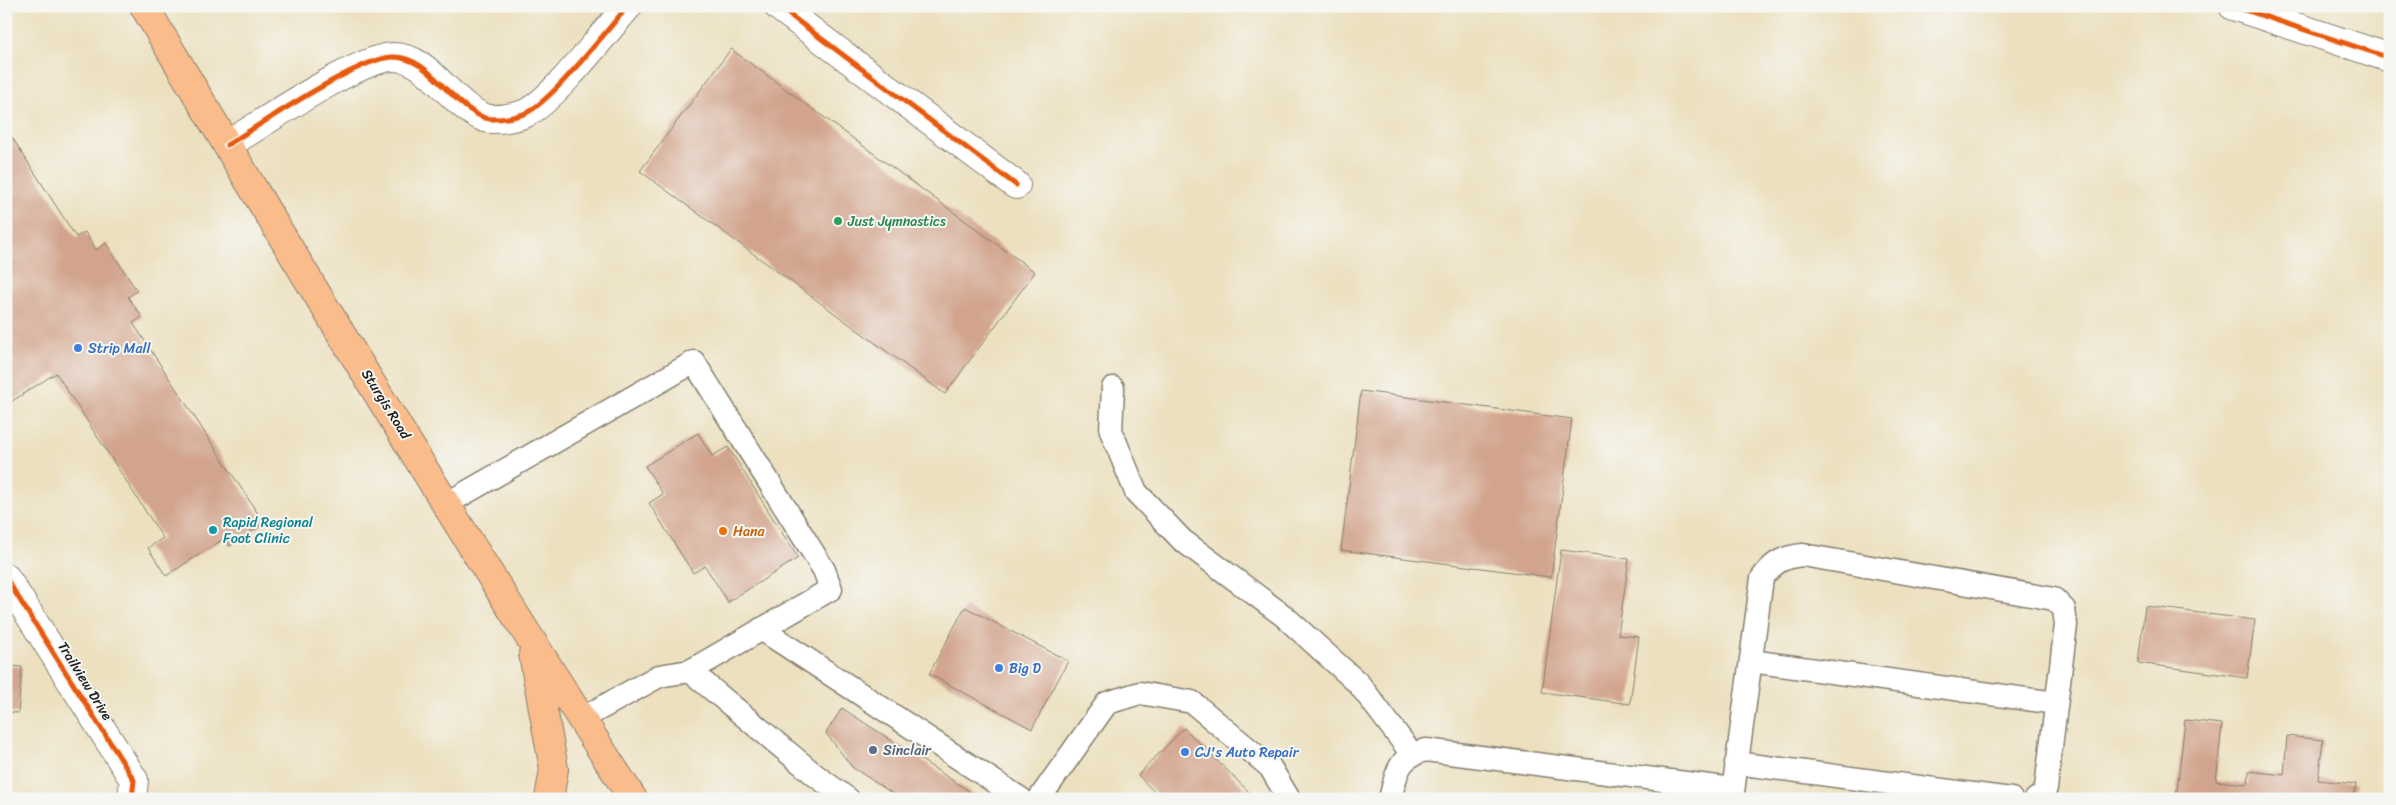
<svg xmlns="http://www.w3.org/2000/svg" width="2396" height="805" font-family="Sriracha,sans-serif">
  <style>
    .building { fill: #d2a48d }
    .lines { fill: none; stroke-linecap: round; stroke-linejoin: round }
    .lane-casing { stroke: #847e6e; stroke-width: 25 }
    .street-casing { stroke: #847e6e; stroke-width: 30 }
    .primary-casing { stroke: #847e6e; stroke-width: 30 }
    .lane { stroke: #fff; stroke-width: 22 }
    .street { stroke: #fff; stroke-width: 28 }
    .primary { stroke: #fabc8b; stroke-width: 28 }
    .cycleway-casing { stroke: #f6f6f2; stroke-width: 8 }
    .cycleway { stroke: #e8590c; stroke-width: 5 }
    .leisure-dot { fill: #2e9e5b; stroke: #f6f6f2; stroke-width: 2 }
    .shop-dot { fill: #3f7fe0; stroke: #f6f6f2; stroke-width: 2 }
    .culture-dot { fill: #0f9aa8; stroke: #f6f6f2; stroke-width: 2 }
    .food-dot { fill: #e8710a; stroke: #f6f6f2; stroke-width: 2 }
    .service-dot { fill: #5c6f8a; stroke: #f6f6f2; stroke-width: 2 }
    .labels { text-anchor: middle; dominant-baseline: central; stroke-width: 4; stroke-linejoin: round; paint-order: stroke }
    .leisure-label { font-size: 14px; fill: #27864d; stroke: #f6f6f2; text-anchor: start }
    .shop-label { font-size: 14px; fill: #366cbe; stroke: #f6f6f2; text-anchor: start }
    .street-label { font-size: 14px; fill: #1c1c1c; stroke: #f6f6f2 }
    .culture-label { font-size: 14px; fill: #0d838f; stroke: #f6f6f2; text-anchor: start }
    .food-label { font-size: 14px; fill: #c56008; stroke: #f6f6f2; text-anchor: start }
    .service-label { font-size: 14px; fill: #4e5e75; stroke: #f6f6f2; text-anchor: start }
  </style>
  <rect width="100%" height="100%" fill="#f6f6f2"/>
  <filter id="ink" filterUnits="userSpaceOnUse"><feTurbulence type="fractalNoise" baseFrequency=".02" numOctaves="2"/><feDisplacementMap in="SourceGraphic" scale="10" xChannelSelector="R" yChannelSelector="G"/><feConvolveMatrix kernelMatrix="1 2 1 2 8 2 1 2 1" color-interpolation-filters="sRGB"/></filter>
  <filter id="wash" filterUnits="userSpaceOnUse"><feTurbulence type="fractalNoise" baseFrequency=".0096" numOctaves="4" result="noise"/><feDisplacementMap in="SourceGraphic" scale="20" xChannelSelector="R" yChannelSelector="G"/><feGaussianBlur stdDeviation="1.12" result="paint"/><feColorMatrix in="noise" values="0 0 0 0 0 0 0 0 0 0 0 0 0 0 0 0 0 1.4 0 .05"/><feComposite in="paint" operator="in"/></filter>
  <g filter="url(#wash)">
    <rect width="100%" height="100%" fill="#ece0bf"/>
    <g id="blocks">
      <path class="building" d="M731,49L1035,272L945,394L640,171Z
        M6,128L76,237L85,232L96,250L106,243L137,291L128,297L142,317L133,323L264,523L230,546L225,538L166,576L148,548L163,538L56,373L6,405Z
        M1361,391L1572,419L1551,577L1341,550Z
        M698,433L712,456L728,447L798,558L728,602L705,566L693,573L649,503L663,494L645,466Z
        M1561,550L1629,559L1618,635L1639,637L1630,704L1542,692Z
        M2145,606L2255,620L2247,678L2138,663Z
        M965,607L1068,661L1032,729L929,674Z
        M6,666L22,667L18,713L6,712Z
        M842,708L981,799H901L852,767L826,733Z
        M2185,720L2222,724L2216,781L2248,784L2249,771L2284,775L2287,736L2323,740L2318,780L2356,784L2354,799H2176Z
        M1184,728L1256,799H1161L1138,775Z"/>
    </g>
  </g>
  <g filter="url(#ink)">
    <use href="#blocks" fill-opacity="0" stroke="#847e6e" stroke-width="1"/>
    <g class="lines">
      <g class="lane-casing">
        <path id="lane" d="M1113,388L1111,431L1136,492L1182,540L1284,616L1359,684L1412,754
          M446,504L694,362L824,570L831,589L690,671L659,676L581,719
          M761,629L1021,799
          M1751,661L2056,703
          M690,671L815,775L848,799
          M1736,763L2011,799
          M1039,799L1107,703L1140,693L1192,702L1270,767L1289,799
          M1390,799C1397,773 1397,757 1426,750L1733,789
          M1732,799L1762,578C1774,562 1783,557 1803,555L2054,599L2064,609L2066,625L2046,788L2043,795L2036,799"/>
      </g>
      <g class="street-casing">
        <path id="street" d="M778,6L1016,185
          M2233,6L2390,58
          M227,145C260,125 359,57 393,57C416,57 431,74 446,89C458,100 469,112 485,118C496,121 517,117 526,113C552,101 606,31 628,6
          M6,578L134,780L132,799"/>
      </g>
      <g class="primary-casing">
        <path id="primary" d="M144,6C303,273 464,539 633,799
          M533,654L554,769L549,799"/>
      </g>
      <use href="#lane" class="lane"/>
      <use href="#street" class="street"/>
      <use href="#primary" class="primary"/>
      <g class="cycleway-casing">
        <path id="cycleway" d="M778,6L1016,185
          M2233,6L2390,58
          M227,145C260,125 359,57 393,57C416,57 431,74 446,89C458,100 469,112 485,118C496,121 517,117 526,113C552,101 606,31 628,6
          M6,578L134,780L132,799"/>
      </g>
      <use href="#cycleway" class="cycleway"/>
    </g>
  </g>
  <circle class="leisure-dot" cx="838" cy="221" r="5"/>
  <g class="shop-dot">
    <circle cx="78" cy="348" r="5"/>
    <circle cx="999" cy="668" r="5"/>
    <circle cx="1185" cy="752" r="5"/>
  </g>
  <circle class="culture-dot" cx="213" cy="530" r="5"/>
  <circle class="food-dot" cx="723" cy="531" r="5"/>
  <circle class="service-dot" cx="873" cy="750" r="5"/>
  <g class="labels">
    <g class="leisure-label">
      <text x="848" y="221">Just Jymnastics</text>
    </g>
    <g class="shop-label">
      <text x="88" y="348">Strip Mall</text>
      <text x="1009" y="668">Big D</text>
      <text x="1195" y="752">CJ's Auto Repair</text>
    </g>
    <g class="street-label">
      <text transform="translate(386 404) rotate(58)">Sturgis Road</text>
      <text transform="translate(85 681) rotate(58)">Trailview Drive</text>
    </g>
    <g class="culture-label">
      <text x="223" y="522">Rapid Regional<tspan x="223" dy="16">Foot Clinic</tspan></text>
    </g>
    <g class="food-label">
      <text x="733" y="531">Hana</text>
    </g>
    <g class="service-label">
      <text x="883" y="750">Sinclair</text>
    </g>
  </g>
  <rect width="2396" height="805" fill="none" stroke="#f6f6f2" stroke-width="25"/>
</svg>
